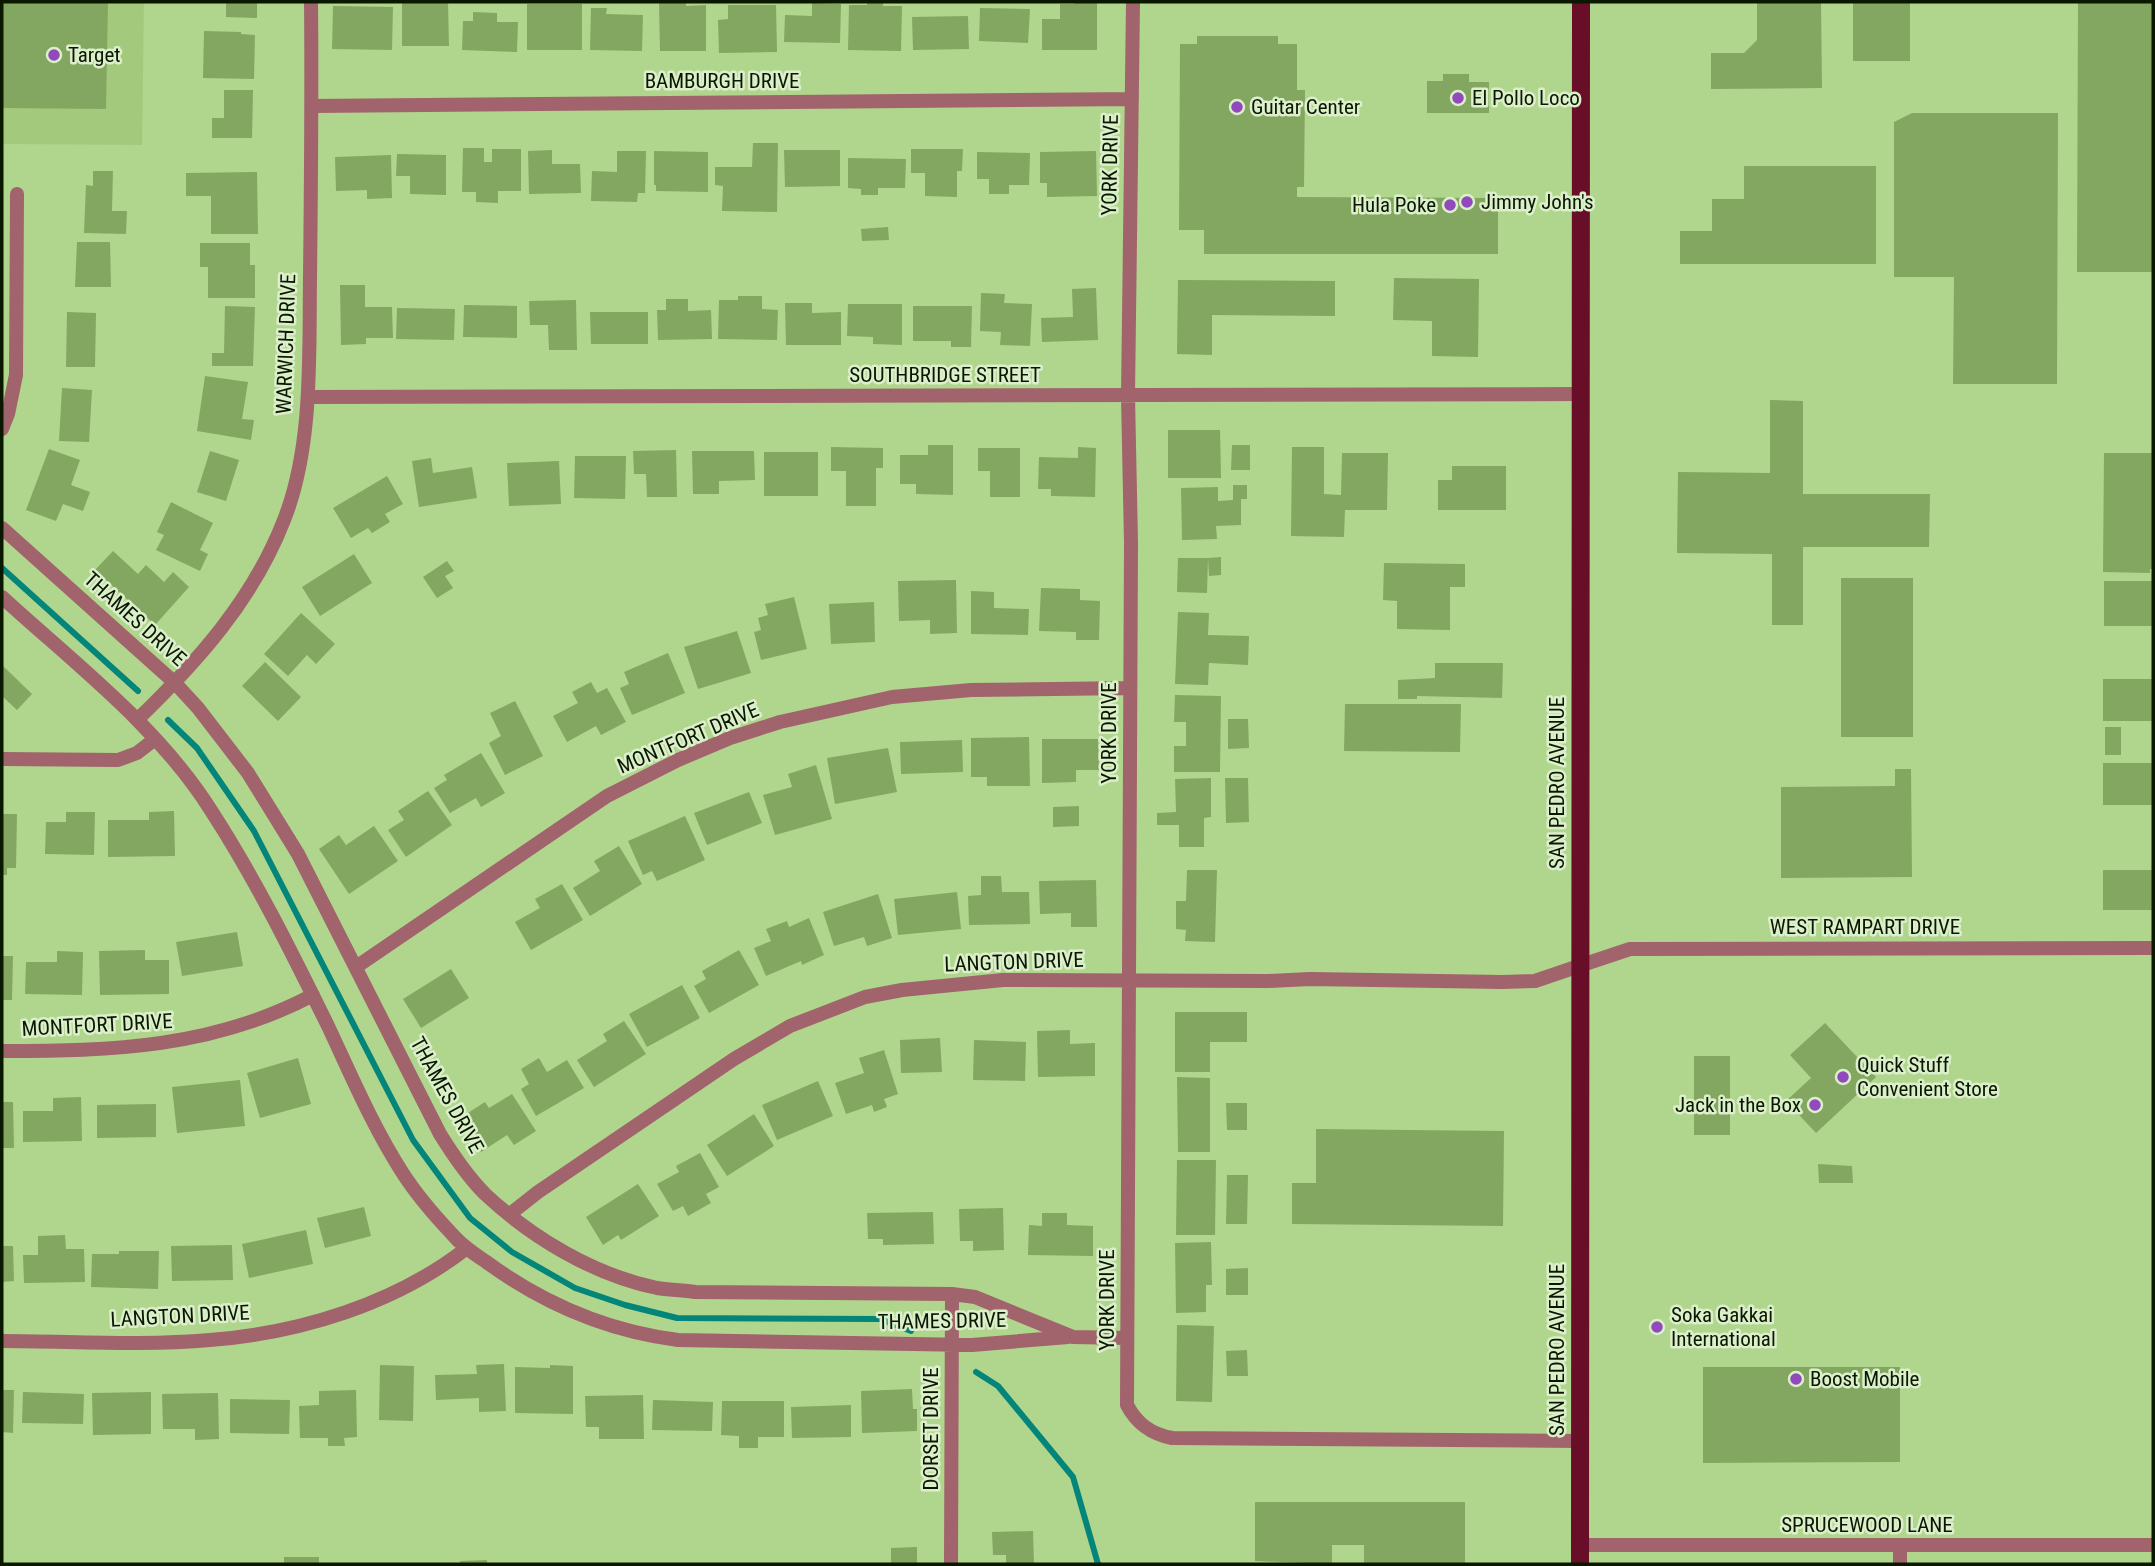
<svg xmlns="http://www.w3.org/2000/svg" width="2155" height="1566" font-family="'Roboto Condensed',sans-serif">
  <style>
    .built { fill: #a3ca7c }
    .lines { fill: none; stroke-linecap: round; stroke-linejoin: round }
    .stream { stroke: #03857a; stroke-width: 6 }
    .building { fill: #83a761 }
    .minor { stroke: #a1636c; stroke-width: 14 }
    .tertiary { stroke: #a1636c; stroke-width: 14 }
    .primary { stroke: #680e28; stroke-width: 18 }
    .poi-dot { fill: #9149bc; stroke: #dbefcb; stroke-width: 2.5 }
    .labels { text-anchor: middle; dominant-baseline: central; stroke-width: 5; stroke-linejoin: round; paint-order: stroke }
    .poi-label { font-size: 21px; fill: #0b1800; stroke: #dbefcb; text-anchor: start }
    .street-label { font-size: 21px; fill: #0b1800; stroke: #dbefcb }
  </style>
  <rect width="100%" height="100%" fill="#b0d58d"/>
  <path class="built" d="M2,2H144L142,145L2,144Z"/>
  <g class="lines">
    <path class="stream" d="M2,568L138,691
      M168,720L197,748L254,831L413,1140L470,1218L512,1252L575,1288L625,1305L677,1318L880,1319L911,1331
      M976,1372L998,1386L1073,1477L1098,1564"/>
  </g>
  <path class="building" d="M2,2H108L106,109L2,108Z
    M226,2H257V18L226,17Z
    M402,2H448L449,46H402Z
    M659,2H686V6L706,5V51H660Z
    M867,2H883V6H902L901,51L848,50L849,5H867Z
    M1074,2H1097V50H1042V19H1060V4H1074Z
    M1757,2H1821L1822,88L1711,89V53H1744L1757,40Z
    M1853,2H1910V61H1853Z
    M2078,2H2153V272H2077Z
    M812,3L841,4L840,43L784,42L785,15L812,16Z
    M527,4H582V50H527Z
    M728,5H776L777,52L719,53L718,20L728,19Z
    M333,6L393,7L392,50L332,49Z
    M591,8H607L606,14L643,15L642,51L590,50Z
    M980,8L1030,9L1028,43L979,41Z
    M473,12L497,13V22H518L517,52L462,50L463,21H473Z
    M968,16L969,49L913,50L912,17Z
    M204,31L241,32V34L255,35L254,79L203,78Z
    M1197,36H1278V44H1297V90H1305L1304,187H1297V197L1498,198V254H1204V230H1179L1180,44H1197Z
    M1443,74H1469V82H1489V113H1427V81H1443Z
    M224,90H253L252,138H212V118H224Z
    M1912,113H2058L2057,384H1953L1954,277H1894V122Z
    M753,143H778L777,212L722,211L723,186L715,185V167H752Z
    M463,148H484V162H492V149H521V191H498V203L476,202V192H462Z
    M911,149H963L962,171H957V197L925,196V173H911Z
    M552,150V164H580L581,193L529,194L528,151Z
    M784,150H840V186L785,187Z
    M617,151H646L645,193H638L637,202L591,201L592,171L617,172Z
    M654,151L708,152V192L656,191V185H654Z
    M1096,151L1097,196L1047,197V183H1040V152Z
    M977,152L1030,153L1029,185H1009V194H989V179H977Z
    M397,154L446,155V195L410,194V176H396Z
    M391,155L392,198L367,199V190L336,191L335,157Z
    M848,158L906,159L905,188H878V195H861V189L848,188Z
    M1744,166H1876V264H1680V231H1712V199H1744Z
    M93,171H113L112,211H127L126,234L84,233L86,185L93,186Z
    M257,172L258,234H211V196H186V173Z
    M888,227L889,240L862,241L861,229Z
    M77,242H110L111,287H75Z
    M200,243H250V265H255V298H208V267H200Z
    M1394,278L1479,279L1478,357L1432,356V321L1393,320Z
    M1178,280L1335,281V316L1212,315V355L1177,354Z
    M340,285H365V307H392L393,338H366V344L341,345Z
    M1096,288L1098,340L1042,342L1041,318L1073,317L1072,289Z
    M981,293L1005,294L1004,303L1032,304L1030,346L1000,345L1001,332L980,331Z
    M738,296H762V309L778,310L777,340L718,339L719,300H738Z
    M666,299H688V311L711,310L712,339L658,340L657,310H666Z
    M576,300L577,350H549L548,325H530L529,301Z
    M785,303H812V313L841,312V345H786Z
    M848,304H902V345L873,344V337L847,336Z
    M464,305L517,306V338L463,337Z
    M225,306L255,307L253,366H212V353H224Z
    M913,306H972L971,347H951V341H913Z
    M397,308L455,309L454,340L396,339Z
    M67,312L96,313L95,367H66Z
    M590,312H648V344H591Z
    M205,376L248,382L242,419L254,420L251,440L197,431Z
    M62,388L92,390L89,442L59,441Z
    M1770,400L1803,401V494H1930L1929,547H1803V625H1772V554L1677,553L1678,472L1770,473Z
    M1168,430H1220L1221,478H1168Z
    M928,445H953V495L916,494V484H900V455H928Z
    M1232,445H1250V470H1231Z
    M831,447L883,448V468H876V506H846V471H831Z
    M1078,447L1096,448L1095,497L1051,496V489H1038L1039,457L1078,458Z
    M1292,447H1324V494L1341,495L1342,453H1388L1387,510H1345L1344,537L1291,536Z
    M978,448H1020V497H990V471H978Z
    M49,449L80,460L71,485L90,492L83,511L63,504L56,521L26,510Z
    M676,450L677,497H647L646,474H634L633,451Z
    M210,451L239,460L226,501L197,492Z
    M692,451H754L755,480L719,481V494H693Z
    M764,452H818V496H764Z
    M2104,453H2153V569H2150V573L2103,572Z
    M575,456H626L625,499L574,498Z
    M431,458L433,473L472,467L477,498L419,507L412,461Z
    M559,461L561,504L509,506L507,463Z
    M1452,466H1506V510H1438V480H1452Z
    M387,476L403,504L385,514L390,522L372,533L368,528L351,538L333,508Z
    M1233,485H1247V499H1241V525L1216,526L1217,539L1182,540L1181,488L1218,487V501L1233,500Z
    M171,502L213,523L200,550L208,554L200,571L156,550L164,535L157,532Z
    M113,551L138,574L146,565L164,582L173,572L189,587L155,625L95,570Z
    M354,554L372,583L320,616L302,587Z
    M1221,557V575L1209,576L1208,558Z
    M1178,558H1208L1207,593L1177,592Z
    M447,561L454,571L445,576L453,588L437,598L423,577Z
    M1384,563L1465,564V587H1450V630L1397,629V601L1383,600Z
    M1841,578H1913V737H1841Z
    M956,580L957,633L930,634V620L899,621L898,581Z
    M2104,581H2153V626H2104Z
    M1041,588L1080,589V600L1100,601L1099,640H1076V632L1039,631Z
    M971,591L994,592V608L1029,609L1028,635L971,634Z
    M794,597L807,649L761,660L754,632L761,630L758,618L768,615L765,604Z
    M874,602L875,642L831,644L829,604Z
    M1178,612L1209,613L1208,635L1249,636L1248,665L1209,663L1208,685L1175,684Z
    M301,613L335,644L316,664L307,655L288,676L264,654Z
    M737,631L751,673L698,689L684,647Z
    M668,653L685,693L632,715L620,688L629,684L624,672Z
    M265,662L301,697L278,721L242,686Z
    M1435,663H1503L1502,698L1417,696V699H1398V680L1435,678Z
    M2,665L32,694L17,710L2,696Z
    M2103,679H2153V721H2103Z
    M591,682L597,693L607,688L626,722L601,735L596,726L567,742L553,716L578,703L572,692Z
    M1175,695L1221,696L1220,772H1174V746H1186V722H1174Z
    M515,701L543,756L505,775L489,743L501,736L490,713Z
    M1345,704H1461L1460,752L1344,751Z
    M1228,719H1248L1249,748L1228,749Z
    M2105,727H2121V755H2105Z
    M1029,737L1030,786H987V777H971V738Z
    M1042,739H1098L1099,770H1076V782L1042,783Z
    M962,740L963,772L901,774L900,742Z
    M888,748L897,792L835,804L827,758Z
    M481,753L505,793L481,807L476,798L450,813L434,788L447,780L444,775Z
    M2103,763H2153V805H2103Z
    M816,765L832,819L775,835L763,795L792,787L788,774Z
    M1895,769H1911L1912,877L1781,878V787L1895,786Z
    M1211,778V817L1204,818V847H1179V825H1157V813L1176,812L1175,779Z
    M1225,778H1248L1249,822L1226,823Z
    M428,791L452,825L406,857L388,830L404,820L398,811Z
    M749,792L762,823L707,845L694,813Z
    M1079,806V826L1053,827V807Z
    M174,811L175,856L108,857V820H149V812Z
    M66,812H95L94,855L45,854L46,822H66Z
    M2,814H17L16,868H7V875H2Z
    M685,816L705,860L657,881L652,871L643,875L628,841Z
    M374,826L398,861L349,894L319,849L339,835L346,845Z
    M619,846L642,884L590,916L573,888L600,871L594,861Z
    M1187,870H1217L1215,942L1185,941L1186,930L1176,929V901H1186Z
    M2103,870H2153V910H2103Z
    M981,876H1001L1002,892H1029L1030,924L969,925L968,896L981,895Z
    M1096,880L1097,927H1071V913L1040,914L1039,881Z
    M562,884L583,920L531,950L515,922L540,908L535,899Z
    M957,892L961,929L898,935L894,899Z
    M878,894L892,938L867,946L864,937L834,946L823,912Z
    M809,918L824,955L802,965L801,961L766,976L754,948L771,941L766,929L787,921L789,927Z
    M237,932L243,966L182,976L176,942Z
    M145,950V960H169V994L100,995L99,951Z
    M739,950L759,985L709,1013L694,986L706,979L702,971Z
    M57,951L83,952L82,995L25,994L26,962H57Z
    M2,956H13L12,1000H2Z
    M451,969L469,998L421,1028L403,999Z
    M682,985L700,1018L647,1047L629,1014Z
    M1175,1012H1247V1042H1210V1072H1175Z
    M624,1021L646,1054L594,1087L577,1060L607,1041L603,1034Z
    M1825,1023L1876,1077L1816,1133L1786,1101L1811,1078L1790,1055Z
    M1070,1030V1044L1095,1043V1076L1038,1077L1037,1031Z
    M940,1038L942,1072L901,1073L900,1040Z
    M974,1040L1026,1042L1025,1081L973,1080Z
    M884,1050L898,1094L884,1099L887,1107L874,1112L872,1105L846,1114L835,1083L864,1073L859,1058Z
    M1694,1056H1730V1135H1694Z
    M298,1058L311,1104L260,1118L247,1073Z
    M539,1058L547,1072L567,1060L584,1088L536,1116L521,1089L529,1084L521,1069Z
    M1177,1077L1210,1078V1152H1178Z
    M240,1080L245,1126L177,1133L172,1087Z
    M818,1081L833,1116L777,1140L762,1105Z
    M512,1094L536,1131L514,1145L507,1135L481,1152L460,1118L485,1102L489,1108Z
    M81,1097L82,1141L23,1142V1111H53V1098Z
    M2,1102H13L14,1148H2Z
    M1226,1103H1247V1130H1227Z
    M156,1104V1137L97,1138V1105Z
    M754,1114L774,1146L727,1176L707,1145Z
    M1316,1129L1504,1131L1503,1226L1292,1224V1183H1316Z
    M700,1153L719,1187L706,1194L711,1203L688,1216L683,1206L673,1211L657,1184L679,1172L676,1166Z
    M1177,1160H1216L1215,1235H1176Z
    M1818,1164L1852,1166L1853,1183H1819Z
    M1227,1175H1248L1247,1224H1226Z
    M638,1184L659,1216L621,1240L618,1235L603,1245L586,1217Z
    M364,1207L371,1236L325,1248L317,1218Z
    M1003,1208L1004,1250L973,1251V1241H960L959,1209Z
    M933,1212L934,1244L883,1245V1239H868L867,1213Z
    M1042,1213H1067V1225L1093,1226V1256L1028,1255L1029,1225L1042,1226Z
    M306,1230L313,1264L249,1278L242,1244Z
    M65,1235L66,1249H84L85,1282L24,1283L23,1255H38V1236Z
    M1211,1242L1212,1285H1206V1312L1176,1313L1175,1243Z
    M232,1245L233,1280L172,1281L171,1246Z
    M2,1246H13L14,1281L2,1282Z
    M119,1251H159L158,1289L91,1287L92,1254H119Z
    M1248,1268V1295H1226V1269Z
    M1177,1325L1214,1326L1212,1402L1176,1401Z
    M1247,1350L1248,1376H1227L1226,1351Z
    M504,1364L506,1411L479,1412V1398L436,1400L435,1375L477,1374L476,1365Z
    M380,1365L414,1366L413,1421L379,1420Z
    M550,1365L573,1366V1414L515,1413V1367L550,1368Z
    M1703,1367H1900V1462L1703,1463Z
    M912,1389L913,1409H917V1431L862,1433L861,1391Z
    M2,1390H14L13,1433L2,1432Z
    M356,1390L357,1437L344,1438L345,1446H328V1438H300L299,1406L319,1405V1391Z
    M23,1392L84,1394L83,1424L22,1423Z
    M151,1392V1434L93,1435L92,1393Z
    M218,1393L219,1439L195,1440V1429H163L162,1394Z
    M643,1395L644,1439H599V1427H586L585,1396Z
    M230,1399L290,1400L289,1434L230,1433Z
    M653,1400L713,1402L712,1431L652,1430Z
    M722,1401H784V1437H758V1448H739V1436L721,1435Z
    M851,1405V1437L792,1438L791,1407Z
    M1255,1502H1465V1564H1364V1545H1332V1564L1255,1561Z
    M1033,1531L1034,1564H1006V1555H993L992,1532Z
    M917,1547V1564H891V1548Z
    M284,1557H319V1564H284Z
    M487,1560V1564H460V1561Z"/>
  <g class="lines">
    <path class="minor" d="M1133,2L1128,396L1131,543L1127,1405C1137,1424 1151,1434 1172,1438L1580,1441
      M312,106L1132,99
      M308,397L1581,394
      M2,429L8,414L16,375L17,194
      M2,528L175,683L198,708L248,773L298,854L440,1134C453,1155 467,1176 485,1194C532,1238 594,1275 657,1288C669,1290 683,1290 695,1292L952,1294L975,1297L1073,1337L1127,1338
      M2,597C75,664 159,727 212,812C256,880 292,953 328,1026C351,1075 373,1127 402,1172C416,1194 435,1216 452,1234C461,1245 473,1253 485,1261C542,1303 608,1331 678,1340L972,1345L1068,1337
      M137,720C197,662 253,600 284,520C313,447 309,356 310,278C311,186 312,94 311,2
      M2,759L118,760L137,753L155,739
      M356,967L607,796L678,760L730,738L780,722L892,697L971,690L1130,688
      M2,1051C112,1051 213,1048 313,995
      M510,1214L538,1192L734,1059L790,1026L865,997L902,990L1003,980L1268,981L1310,979L1502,982L1535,981L1579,966
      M2,1341C70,1341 141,1346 210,1340C300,1333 395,1304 467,1248
      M1900,1546V1564
      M951,1564L952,1294"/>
    <path class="tertiary" d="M1579,966L1630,949L2153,948
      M1580,1545H2153"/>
    <path class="primary" d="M1580,1564L1581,2"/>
  </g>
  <g class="poi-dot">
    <circle cx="54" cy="55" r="7"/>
    <circle cx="1458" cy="98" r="7"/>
    <circle cx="1237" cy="107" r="7"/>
    <circle cx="1467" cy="202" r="7"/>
    <circle cx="1450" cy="205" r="7"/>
    <circle cx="1843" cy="1077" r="7"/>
    <circle cx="1815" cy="1105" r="7"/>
    <circle cx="1657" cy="1327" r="7"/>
    <circle cx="1796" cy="1379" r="7"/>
  </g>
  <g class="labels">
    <g class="poi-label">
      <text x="68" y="55">Target</text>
      <text x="1472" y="98">El Pollo Loco</text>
      <text x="1251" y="107">Guitar Center</text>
      <text x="1481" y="202">Jimmy John's</text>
      <text x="1436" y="205" text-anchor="end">Hula Poke</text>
      <text x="1857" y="1065">Quick Stuff<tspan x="1857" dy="24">Convenient Store</tspan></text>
      <text x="1801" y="1105" text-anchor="end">Jack in the Box</text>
      <text x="1671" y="1315">Soka Gakkai<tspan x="1671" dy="24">International</tspan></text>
      <text x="1810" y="1379">Boost Mobile</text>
    </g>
    <g class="street-label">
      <text x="722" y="81">BAMBURGH DRIVE</text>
      <text transform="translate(1110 165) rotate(-89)">YORK DRIVE</text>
      <text transform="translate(286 344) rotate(-88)">WARWICH DRIVE</text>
      <text x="945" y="375">SOUTHBRIDGE STREET</text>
      <text transform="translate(135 619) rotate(42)">THAMES DRIVE</text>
      <text transform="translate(1109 733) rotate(-90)">YORK DRIVE</text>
      <text transform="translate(688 738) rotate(-23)">MONTFORT DRIVE</text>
      <text transform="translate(1557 783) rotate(-90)">SAN PEDRO AVENUE</text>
      <text x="1865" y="927">WEST RAMPART DRIVE</text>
      <text transform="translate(1014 962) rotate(-2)">LANGTON DRIVE</text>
      <text transform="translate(97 1025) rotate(-3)">MONTFORT DRIVE</text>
      <text transform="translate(447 1095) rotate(61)">THAMES DRIVE</text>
      <text transform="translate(1107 1300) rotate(-90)">YORK DRIVE</text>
      <text transform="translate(180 1316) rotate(-3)">LANGTON DRIVE</text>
      <text transform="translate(942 1321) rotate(-1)">THAMES DRIVE</text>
      <text transform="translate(1557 1350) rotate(-90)">SAN PEDRO AVENUE</text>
      <text transform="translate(931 1429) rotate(-90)">DORSET DRIVE</text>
      <text x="1867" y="1525">SPRUCEWOOD LANE</text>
    </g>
  </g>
  <rect width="2155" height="1566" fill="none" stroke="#0b1800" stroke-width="7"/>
</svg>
